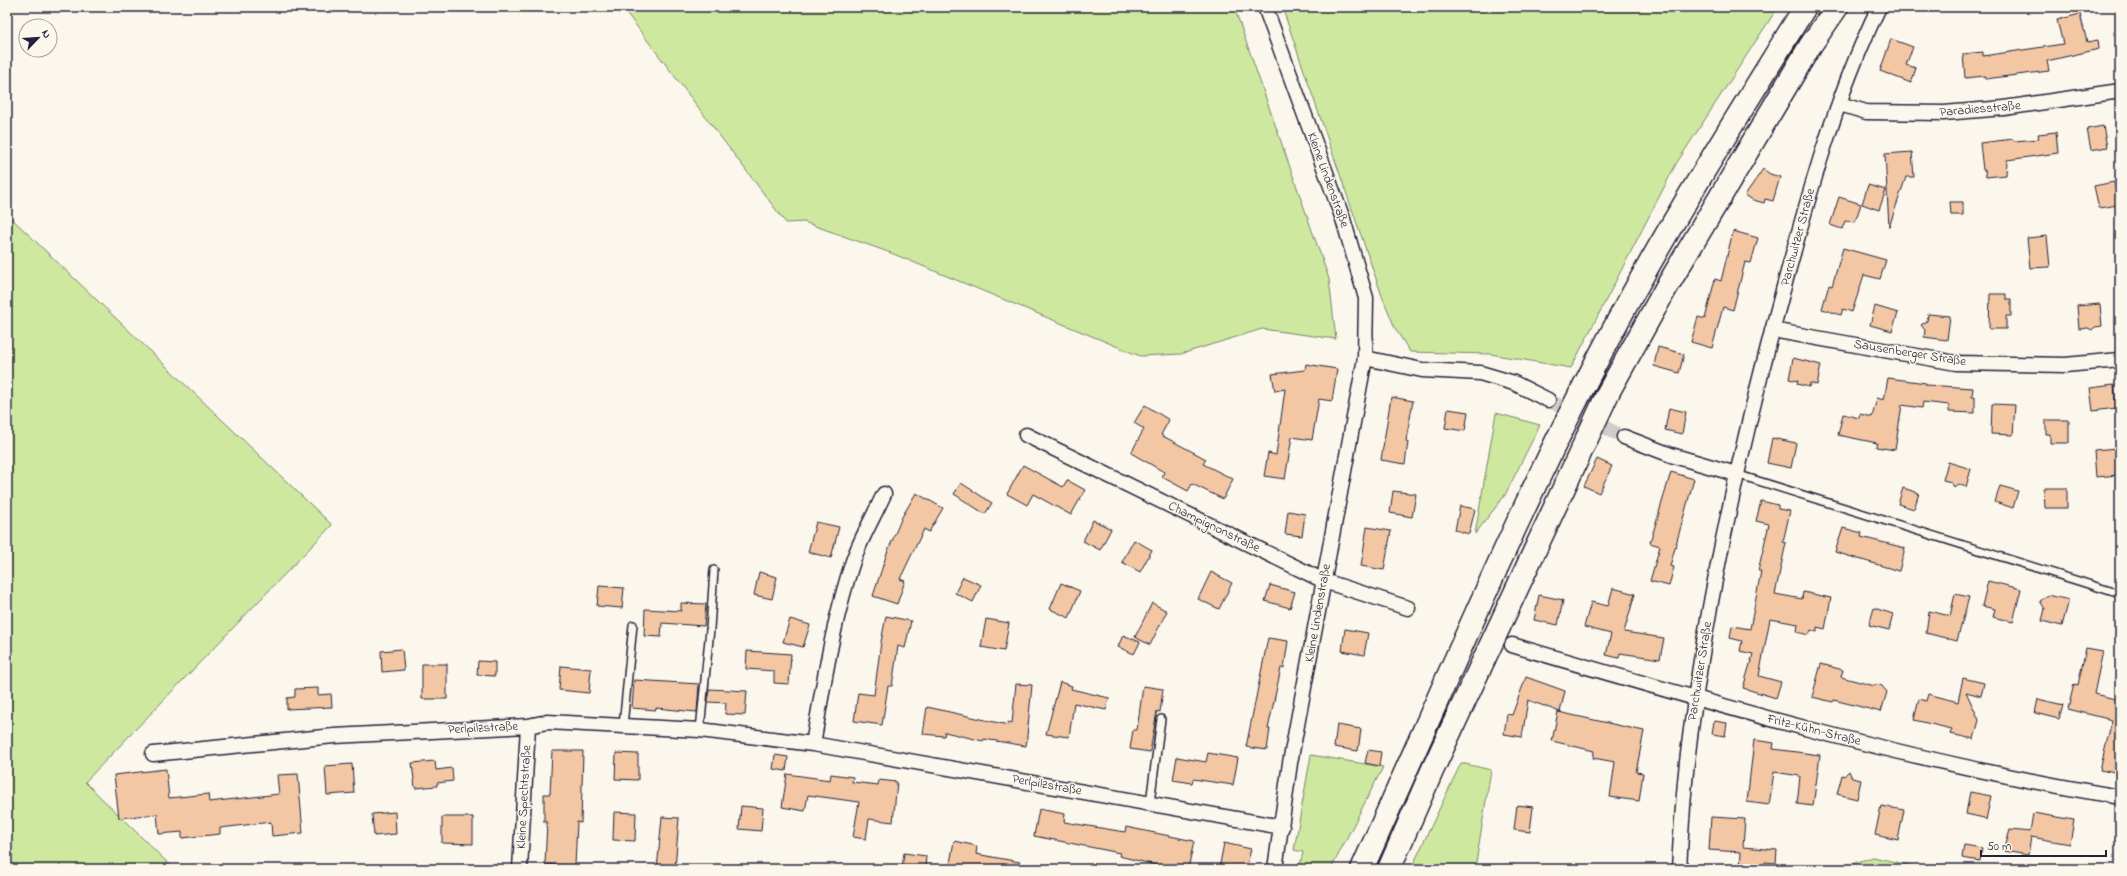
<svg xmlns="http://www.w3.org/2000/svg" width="2127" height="876" font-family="'Indie Flower',sans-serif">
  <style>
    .green { fill: #cee89f; stroke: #78856d }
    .building { fill: #f3c7a3; stroke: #22223b }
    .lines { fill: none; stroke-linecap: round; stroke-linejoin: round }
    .minor-tunnel { stroke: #d0ccc9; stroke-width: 14; stroke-dasharray: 14 7; stroke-linecap: butt }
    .service-casing { stroke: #22223b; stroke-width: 10 }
    .minor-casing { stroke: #22223b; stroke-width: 17 }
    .motorway-casing { stroke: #22223b; stroke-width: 25 }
    .service { stroke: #fbf7ec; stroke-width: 7 }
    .minor { stroke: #fbf7ec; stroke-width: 14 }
    .motorway { stroke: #fbf7ec; stroke-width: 22 }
    .labels { text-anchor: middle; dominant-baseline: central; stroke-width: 3; stroke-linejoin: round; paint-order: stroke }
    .street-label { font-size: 13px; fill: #22223b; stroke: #fbf7ec }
  </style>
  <rect width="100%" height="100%" fill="#fbf7ec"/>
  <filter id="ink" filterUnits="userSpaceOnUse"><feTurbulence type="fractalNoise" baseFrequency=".025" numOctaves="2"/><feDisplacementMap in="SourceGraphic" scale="8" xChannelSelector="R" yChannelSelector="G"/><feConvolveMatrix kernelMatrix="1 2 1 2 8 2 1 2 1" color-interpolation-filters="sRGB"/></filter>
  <g filter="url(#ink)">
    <path class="green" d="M622,7H1234L1329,279L1336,339L1262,329L1181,354L1140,356L891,253L804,222L786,223Z
      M1282,7H1778L1676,164L1571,368L1490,354L1410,352L1395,328L1382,296Z
      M7,214L332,525L85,782L174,869H7Z
      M1496,413L1540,425L1505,495L1475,534Z
      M1311,755L1383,767L1331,869H1299L1303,852L1294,850Z
      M1461,763L1491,770L1475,869H1411Z
      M1873,857L1927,869H1836Z"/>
    <path class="building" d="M2080,14L2087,42L2098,40L2099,49L2047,61L2049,71L1985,79V76L1965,78L1963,54L1983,52V56L2063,44L2057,20Z
      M1891,39L1913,47L1906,65L1916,68L1911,83L1880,71Z
      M2103,126L2107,147L2091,150L2087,129Z
      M2056,132L2058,153L2007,160L2006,175L1986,177L1985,170H1983L1980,143L2013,139L2014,141L2039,139L2038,134Z
      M1912,152L1914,177H1906L1889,227L1885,154Z
      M1763,169L1770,174L1780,177L1773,201L1765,199L1764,203L1753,200L1745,195Z
      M2114,182L2118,205L2099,208L2094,186Z
      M1868,185L1886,190L1879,210L1862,204Z
      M1839,197L1861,204L1855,222L1845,221L1842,229L1830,225Z
      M1950,202H1963V215H1951Z
      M1733,231L1758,238L1751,263L1745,262L1733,310L1723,307L1712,348L1691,342L1698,317L1705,319L1715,279L1721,281Z
      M2047,236L2050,267L2030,268L2027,238Z
      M1843,248L1886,260L1880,279L1864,275L1852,312L1843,309L1841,315L1822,309L1829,285L1832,286Z
      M1990,294H2006V299H2011V316H2006V329H1989Z
      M2100,304L2102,326L2095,327L2092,330L2088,328L2079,329L2077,306Z
      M1875,306L1898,313L1892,331L1870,325Z
      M1928,314L1950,316L1947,340L1924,337L1925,330L1921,325L1927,321Z
      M1658,347L1684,354L1679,373L1654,366Z
      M1793,358L1821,365L1817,385L1810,383L1809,387L1797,384L1798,381L1789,379Z
      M1306,364L1337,369L1332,401L1319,399L1312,440L1292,437L1285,479L1264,476L1268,453L1276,455L1285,389L1275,391L1272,374L1305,370Z
      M1888,378L1926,383V385L1973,388L1972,397H1975V413L1949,412V405L1923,402L1922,408L1902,405L1895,450L1876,447L1877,443L1838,435L1843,414L1859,418L1860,414L1872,417L1877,398L1884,400Z
      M2114,385L2116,408L2093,411L2090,388Z
      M1391,397L1413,401L1406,441L1408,442L1405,464L1381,460Z
      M1992,404L2015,405L2013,435L1991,434Z
      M1145,405L1169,420L1161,435L1206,459L1203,464L1233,479L1223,499L1192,484L1188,491L1162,477L1164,472L1131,453L1144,429L1134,423Z
      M1669,408L1686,412L1682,434L1665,430Z
      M1448,409L1468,412L1465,431L1445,428Z
      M2046,420H2069V443H2050V434H2046Z
      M1772,438L1796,443L1791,468L1767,463Z
      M2117,448L2119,475L2096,477L2094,450Z
      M1597,459L1612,466L1599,493L1584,486Z
      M1948,462L1971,469L1966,487L1958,484L1954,487L1951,482L1943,480Z
      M1023,465L1063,487L1067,480L1085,490L1071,515L1033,494L1027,505L1007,494Z
      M1671,472L1694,479L1670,566L1674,567L1669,586L1650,581L1660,546L1650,543Z
      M961,483L992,503L985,514L954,494Z
      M2000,486L2018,491L2013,508L1995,502Z
      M1903,488L1919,493L1914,509L1898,504Z
      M2044,488H2067V508H2045Z
      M1393,491L1416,494L1412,517L1390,513Z
      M916,493L943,508L929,532L924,529L900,579L905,581L897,604L873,596L887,553L902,517Z
      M1761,501L1778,505V509L1790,511L1783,542L1786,543L1775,594L1802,599L1803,592L1831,598L1825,629L1817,627V632L1811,630L1809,635L1797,632L1798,624L1770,619L1759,676L1781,682L1776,698L1743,688L1753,654L1740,651L1742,641L1730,638L1732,626L1750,629L1761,571H1758L1769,524L1756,521Z
      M1460,506L1475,509L1469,534L1455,530Z
      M1288,511L1305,514L1302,536L1285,534Z
      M1093,520L1111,529L1100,550L1083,541Z
      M816,522L839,527L831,558L808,552Z
      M1367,527L1391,531L1384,570L1361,566Z
      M1843,528L1862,533L1861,537L1905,548L1899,571L1835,552Z
      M1134,540L1152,550L1140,572L1122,562Z
      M759,572L777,577L772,599L754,595Z
      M1211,572L1232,583L1219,609L1198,599Z
      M963,577L981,585L973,602L955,593Z
      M1988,581L2021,589L2013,622L1993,617L1995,609L1982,606Z
      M1061,583L1080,591L1069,618L1050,609Z
      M1270,585L1295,592L1290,608L1265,601Z
      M599,586L624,588L622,608L597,606Z
      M1613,588L1635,594L1624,632L1664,638L1660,659L1620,653L1619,658L1606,655L1611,634L1584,627L1591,602L1608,606Z
      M1955,594L1969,597L1957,641L1926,633L1929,611L1950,616Z
      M1539,595L1563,600L1558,625L1534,620Z
      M2048,595L2069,600L2062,626L2042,621L2045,609L2040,601Z
      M681,603L706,604L704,626L662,623L661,637L644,636L645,609L681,611Z
      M1152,603L1167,611L1150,645L1135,637Z
      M1874,608L1893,614L1889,630L1869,625Z
      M886,616L911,621L905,648L898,646L892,686H888L882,725L854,721L858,693L874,695L881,642Z
      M790,619L810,625L803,647L783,642Z
      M986,619L1009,623L1004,651L981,647Z
      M1345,629L1368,633L1364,655L1342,651Z
      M1123,635L1140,642L1134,654L1118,647Z
      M1268,638L1288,641L1284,668H1281L1268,729H1270L1267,750L1246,747Z
      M2086,648L2103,651L2094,694L2120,700V774L2100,770L2112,720L2068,709L2074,684L2078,685Z
      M402,649L404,670L382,672L381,651Z
      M747,651L791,654L789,684L774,683V671L746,669Z
      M478,661L495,662V676L477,675Z
      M422,664H447V699H422Z
      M1821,664L1843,670L1841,677L1875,686L1877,684L1882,686L1887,692L1881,712L1834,700L1833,702L1812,697Z
      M561,666L591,669L589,693L559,690Z
      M1526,677L1565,691L1560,712L1528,700L1522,737L1504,734L1507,714L1512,715Z
      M1963,678L1984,683L1981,696L1966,692L1979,720L1974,739L1950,734L1952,729L1914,720L1919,699L1926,701L1928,694L1958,702Z
      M634,680L699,684L697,712L656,708V710L632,708Z
      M1060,682L1072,686L1071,689L1109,698L1106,710L1074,703L1069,737L1046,734Z
      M1016,684L1032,685L1026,746L984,739L983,741L945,732L944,736L923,734L927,707L1008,725V722L1012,723Z
      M1143,686L1163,689L1160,712L1157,711L1150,752L1130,749L1133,730H1137Z
      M318,688V695L331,694L332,707L287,709V698L295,697V689Z
      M709,689L747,691L745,715L725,714L726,703L708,702Z
      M2038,699L2063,705L2059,719L2035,713Z
      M1558,712L1644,731L1636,772L1643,773L1639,801L1610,797L1615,762L1593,758L1594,751L1552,741Z
      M1714,721L1727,723L1725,736L1712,734Z
      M1337,725L1361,729L1358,751L1334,747Z
      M1754,740L1774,743L1773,749L1820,755L1813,806L1797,804L1800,776L1774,772L1769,805L1747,802Z
      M1368,750L1381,752L1379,766L1365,763Z
      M552,751H583L581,823L577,822L575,866L545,864L547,822H544V794H550Z
      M616,753L638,754V780L615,779Z
      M1208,753L1238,758L1233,785L1193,779L1192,783L1173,780L1177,757L1206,762Z
      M775,755L788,757L786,771L773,769Z
      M435,761L436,770L452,768L453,781L437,783V786L415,788L412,763Z
      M352,764L354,793L327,795L325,766Z
      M166,769L169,798L208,794L209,802L279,794L277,775L298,774L303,833L272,836L271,822L220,828V834L182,838V832L159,834L157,814L119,818L114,775Z
      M1849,771L1852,778L1861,780L1857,799L1837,794L1842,775L1844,776Z
      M787,774L830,780L831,774L853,777L852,782L878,785L879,780L897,782L893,822L869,819L866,839L853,837L859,802L808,795L805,811L782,807Z
      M1970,792L1991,796L1986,820L1984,818L1966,814Z
      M1517,805L1533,807L1530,832L1514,830Z
      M741,806L763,808L761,831L739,829Z
      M1881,806L1904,810L1898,840L1875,835Z
      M1039,809L1065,814L1064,822L1125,832L1126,827L1194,841L1188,869H1172L1119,856L1120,853L1034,836Z
      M395,812L396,834L374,836L372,814Z
      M614,812L636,813L635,841L613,840Z
      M2033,813L2074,820L2070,844L2031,837L2028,855L2004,851L2010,830L2030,832Z
      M442,817H473V844L442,843Z
      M662,817L679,818L675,869H657Z
      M1711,817L1745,819L1743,847L1777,850L1776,863L1765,862L1764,869H1740L1741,852L1709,850Z
      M954,841L977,846L976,854L1020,862L1019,869H949Z
      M1224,843L1251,849L1246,869H1219Z
      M1964,845L1982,848L1980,861L1962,858Z
      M904,853L926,856L925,869L902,868Z"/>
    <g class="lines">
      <path class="minor-tunnel" d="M1548,400L1624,437"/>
      <g class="service-casing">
        <path id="service" d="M1736,474L2120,594
          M623,726L633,625
          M700,730L710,629L714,570
          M1150,803L1161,719"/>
      </g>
      <g class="minor-casing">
        <path id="minor" d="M1265,7L1343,219L1366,298L1365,358L1290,763L1275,869
          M1840,104L1866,112L1944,113L2004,108L2120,91
          M1772,330L1956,363L2065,365L2120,360
          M1365,358L1422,370L1480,373L1514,383L1548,400
          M1026,435L1324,581L1408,608
          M1624,437L1671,455L1736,474
          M1512,645C1712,704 1914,763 2120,797
          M813,744C824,682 833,621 853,561C861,538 874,516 884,494
          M153,754L334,736L528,726L547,722L700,730L813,744L1282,827
          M520,869L528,726
          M1679,869C1681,833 1683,798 1687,762C1705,604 1740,448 1782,294C1808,197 1835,98 1879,7"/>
      </g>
      <g class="motorway-casing">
        <path id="motorway" d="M1362,869C1449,677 1530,480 1632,295C1686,197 1746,103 1805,7
          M1389,869L1432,771L1609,391L1666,288L1810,46L1837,7"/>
      </g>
      <use href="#service" class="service"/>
      <use href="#minor" class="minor"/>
      <use href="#motorway" class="motorway"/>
    </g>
  </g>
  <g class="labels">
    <g class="street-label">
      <text transform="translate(1980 109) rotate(-5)">Paradiesstraße</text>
      <text transform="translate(1328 180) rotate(70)">Kleine Lindenstraße</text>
      <text transform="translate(1798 237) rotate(-75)">Parchwitzer Straße</text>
      <text transform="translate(1910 353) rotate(9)">Sausenberger Straße</text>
      <text transform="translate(1214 527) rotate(26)">Champignonstraße</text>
      <text transform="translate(1318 613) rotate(-80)">Kleine Lindenstraße</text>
      <text transform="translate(1700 671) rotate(-81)">Parchwitzer Straße</text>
      <text transform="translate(483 728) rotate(-3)">Perlpilzstraße</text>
      <text transform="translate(1814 730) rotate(14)">Fritz-Kühn-Straße</text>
      <text transform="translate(1047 785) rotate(10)">Perlpilzstraße</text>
      <text transform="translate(524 797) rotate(-87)">Kleine Spechtstraße</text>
    </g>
  </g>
  <rect width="2127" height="876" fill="none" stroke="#fbf7ec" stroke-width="24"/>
  <rect x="12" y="12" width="2103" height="852" fill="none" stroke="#22223b" stroke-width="1.5" filter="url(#ink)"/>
  <g transform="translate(38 38) rotate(65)"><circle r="19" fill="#fbf7ec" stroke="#a4a2a5"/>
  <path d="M0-3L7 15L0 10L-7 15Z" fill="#22223b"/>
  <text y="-6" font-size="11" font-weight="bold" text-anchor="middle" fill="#22223b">N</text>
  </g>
  <path d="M1981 850v6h125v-6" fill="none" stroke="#22223b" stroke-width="2"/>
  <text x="1987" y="850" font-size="12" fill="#22223b" stroke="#fbf7ec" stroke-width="3" paint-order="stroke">50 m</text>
</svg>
